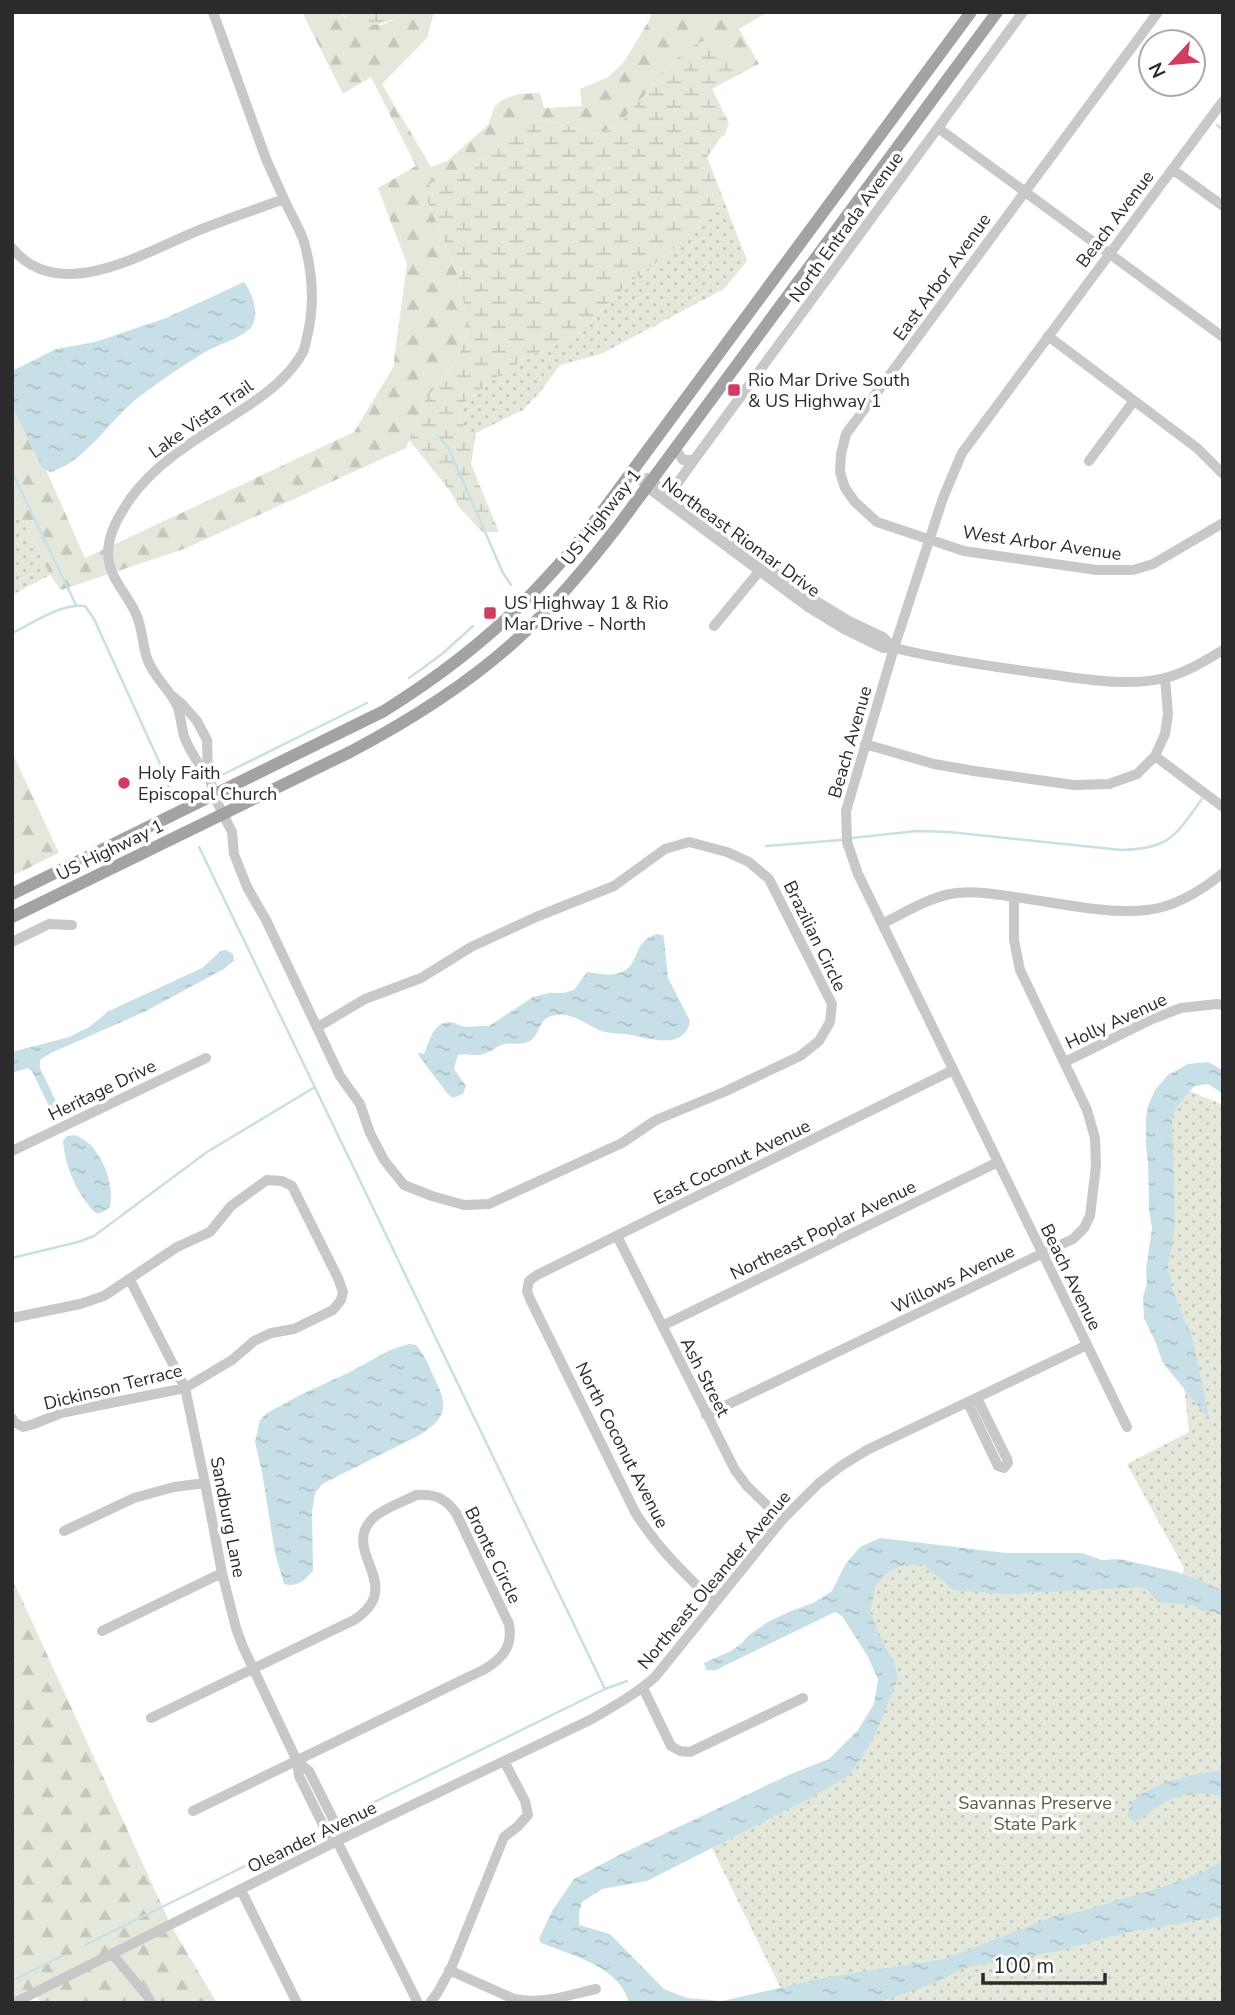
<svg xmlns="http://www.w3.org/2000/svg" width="1235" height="2015" font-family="'Nunito Sans',sans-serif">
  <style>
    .grass { fill: url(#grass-dots) }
    .forest { fill: url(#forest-firs) }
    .wetland { fill: url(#wetland-marsh) }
    .water { fill: url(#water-ripples) }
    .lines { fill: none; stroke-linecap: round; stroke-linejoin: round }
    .stream { stroke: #c7e0e7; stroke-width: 2.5 }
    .minor { stroke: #c8c8c8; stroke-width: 10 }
    .major { stroke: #a3a3a3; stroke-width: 12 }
    .poi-dot { fill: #d53b5f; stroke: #fff; stroke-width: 2.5 }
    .labels { text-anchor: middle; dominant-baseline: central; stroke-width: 7; stroke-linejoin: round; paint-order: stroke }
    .street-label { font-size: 18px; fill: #2b2b2b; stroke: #fff }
    .poi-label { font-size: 18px; fill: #2b2b2b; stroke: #fff; text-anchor: start }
    .park-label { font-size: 18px; fill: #55633d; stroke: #fff }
  </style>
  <defs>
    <pattern id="grass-dots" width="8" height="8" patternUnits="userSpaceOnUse" patternTransform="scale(1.75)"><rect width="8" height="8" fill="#e4e8da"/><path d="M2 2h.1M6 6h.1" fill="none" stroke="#c4c7bb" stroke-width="1.8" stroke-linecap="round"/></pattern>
    <pattern id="forest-firs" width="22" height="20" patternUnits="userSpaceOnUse" patternTransform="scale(1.75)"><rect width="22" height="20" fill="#e4e8da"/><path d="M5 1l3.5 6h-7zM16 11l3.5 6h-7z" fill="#c4c7bb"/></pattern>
    <pattern id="wetland-marsh" width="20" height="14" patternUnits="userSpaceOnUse" patternTransform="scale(1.75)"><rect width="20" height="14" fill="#e4e8da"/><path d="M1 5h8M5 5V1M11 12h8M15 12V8" fill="none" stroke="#c4c7bb"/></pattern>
    <pattern id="water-ripples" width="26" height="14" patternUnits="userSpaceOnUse" patternTransform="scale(1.75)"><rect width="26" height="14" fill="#c7e0e7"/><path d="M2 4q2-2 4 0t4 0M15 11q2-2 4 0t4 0" fill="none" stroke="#abc0c6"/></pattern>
  </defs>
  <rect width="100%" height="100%" fill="#fff"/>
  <path class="grass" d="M723,198L747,261L724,289L658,324L656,327H652L601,354L560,365L540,392L523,410L476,433H468L461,420L460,414L466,401L498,376L528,357L579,334L624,287L681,243L709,212Z
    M12,498L50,575L12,595Z
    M1178,1086L1223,1105V2003H788L710,1844L821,1792L882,1702L884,1670L858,1605L884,1557L1177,1589L1184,1568L1127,1464L1189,1432L1183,1376L1148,1168Z"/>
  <path class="forest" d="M302,12H341L345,18L382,25L411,12H434L427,38L382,84L431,167L447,161L488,125L495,106L502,100L518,94L540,93L544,108L582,106L580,89L608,77L624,62L650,19L651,12H768L739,29L759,64L736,76L733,71L681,53L620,123L598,134L543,120L522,124L491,155L473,168L445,174L428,202L460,281L469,327L457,360L425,400L406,448L184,549L61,590L50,575L12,498V406L42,468L46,470L85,558L354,432L394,366L395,352L407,264L378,188L416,166L371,77L343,94Z
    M12,752L59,853L12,876Z
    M12,1578L169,1921L12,1999Z
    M173,1929L217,2003H156L152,1994L119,1955Z
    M110,1960L146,2003H40L37,1996Z"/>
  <path class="wetland" d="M341,12H411C389,22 359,36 341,12Z
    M711,39L719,45L736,76L712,89L729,123L725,135L721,137L707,157L723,198L709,212L681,243L624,287L579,334L528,357L498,376L466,401L460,414L461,420L468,433H476L471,464L499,532H482L459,507L450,491L409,440L425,400L457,360L469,328L460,281L428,202L429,184L445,174L473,168L491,155L522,124L543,120L598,134L620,123L681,53L700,42Z"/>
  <path class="water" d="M244,282C252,293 260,313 252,326C245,337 217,345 205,352C182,366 160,381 139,397C111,418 84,464 50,472L42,468L12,406V372L14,370L56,349L95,342L166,318Z
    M657,934L663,935L664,939L668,978L690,1021C685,1050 651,1039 631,1035C623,1033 613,1034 605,1032C591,1028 580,1017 565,1015C536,1012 543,1033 530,1041C521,1046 513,1042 504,1044C495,1047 489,1054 479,1055C472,1056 466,1053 458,1055L454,1069L466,1086L463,1094L453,1098L447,1093L419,1056L418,1053L424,1054C429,1042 433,1021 451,1022C456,1023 461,1027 467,1027C475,1027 481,1025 489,1026L533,997L549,993H564L574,990L587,972C596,973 606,976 615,974C642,970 630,941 657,934Z
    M226,950L233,954L234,960L224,969L144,1012L51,1053L40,1060V1068L62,1114L55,1119L32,1071L27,1068L12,1073V1052L69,1037L89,1027L109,1011L202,968L221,951Z
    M1208,1062L1223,1070V1094L1208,1084L1194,1086L1178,1105L1172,1116L1175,1227L1168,1266L1172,1288L1187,1327L1191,1332L1209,1417H1207L1163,1363L1155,1341L1144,1318L1143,1297L1147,1283L1146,1270L1152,1228L1149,1210L1148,1163L1146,1145V1119L1148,1106L1155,1090L1168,1075L1188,1064Z
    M76,1135C82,1139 90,1143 94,1149C106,1164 114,1188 110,1207L101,1213H96C77,1196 65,1166 63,1141L67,1136Z
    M409,1344L416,1345C424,1354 428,1364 433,1375C448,1405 449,1417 418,1436L322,1484L315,1493L312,1512L313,1570C307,1580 296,1588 284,1584L275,1553L262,1472L255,1442L260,1420L267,1413L302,1394L350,1372L390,1350Z
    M880,1538L1006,1553H1082L1102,1560L1120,1559L1177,1572L1205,1582L1223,1591V1616L1214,1612L1202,1611L1194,1605L1158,1602L1148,1590L1141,1587L1005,1594L953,1590L923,1564L901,1566L887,1573L876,1585L870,1611L879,1635L894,1663L898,1678L877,1730L862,1758L845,1778L812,1797L647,1881L602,1889L582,1902L579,1913V1925L610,1934L664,1989L687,1998L722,2001L829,1977L945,1959L1055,1916L1079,1912L1163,1887L1203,1872L1223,1860V1916L1129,1932L1058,1951L964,1968L935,1983L877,2003H629C620,1967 572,1955 541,1943L539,1939L552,1911L574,1879L619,1855L793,1773L829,1759L858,1730L874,1704L878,1679L867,1655L842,1616L835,1612L716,1670H706L704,1663L731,1651L741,1644L749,1635L768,1622L791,1611L813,1603L832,1591L845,1565L860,1547Z
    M1223,1770V1796C1204,1791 1179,1793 1162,1804C1153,1810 1144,1817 1134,1822L1127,1816C1128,1812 1129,1809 1131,1805C1144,1783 1199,1773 1223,1770Z"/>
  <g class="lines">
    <path class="stream" d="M1217,125L1223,130
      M441,439L449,449L503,573L511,585
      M12,472L76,605
      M12,633C34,623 60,603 85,606L94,619L162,768L172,796
      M409,678L442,654L473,626
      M224,774L367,703
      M852,838L917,831L949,832L1121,850C1170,849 1175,836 1202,799
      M766,846L841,840
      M199,847L605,1689
      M12,1258L78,1242L94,1236L207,1152L315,1087
      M352,1813L605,1689L627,1681
      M85,1945L310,1834
      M12,1981L62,1956"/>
    <path class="minor" d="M1158,12L846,434L841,454L840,472L845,488L855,502L877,522L964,551L1097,570H1133L1153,564L1223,523
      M938,128L1223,337
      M1172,169L1223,206
      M12,248C60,307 148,250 202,229C229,218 257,209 284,199L266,159L213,12
      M1048,336L1197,448L1223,474
      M675,448L683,460H694
      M1089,461L1133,402
      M633,471L647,487L808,607L844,629L883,648H894C945,660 996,667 1047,674C1085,679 1128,687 1165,678C1185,673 1205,661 1223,650
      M647,478L803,593L849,621L883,637L894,648
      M676,499L677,484L694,460L1023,12
      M714,626L762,568
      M172,696L182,704L197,721L207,740L208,771L214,796L232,832L234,854L247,887L266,920L340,1076L360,1104L370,1133L384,1160L404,1185L432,1196L464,1205L489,1204L622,1143L656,1120L724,1092L800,1056L819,1041L830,1022L832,1004L769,879L749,862L727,852L689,842L665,849L614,886L536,917L471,947L421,978L365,999L318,1027
      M865,744L934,764L974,771L1074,785L1109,784L1137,774L1155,756L1165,734L1168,714L1165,678
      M1155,756L1223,807
      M208,777C199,764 189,751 184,736C181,726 181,715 177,705C169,689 155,678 148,661C142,646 143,629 136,614C127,593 108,578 108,552C109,531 119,516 130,499C163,453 215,430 259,398C276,386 293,370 303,352C305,347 306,342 307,337C315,305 313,274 304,242C299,227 290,213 284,199
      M882,924C904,913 926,899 950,894C971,890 994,894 1014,897C1054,902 1108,915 1147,910C1176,907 1201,891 1223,873
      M12,942L49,924L72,925
      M1065,1062L1152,1019L1181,1008L1217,1004L1223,1005
      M12,1151L206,1058
      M617,1236L735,1470L747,1486L782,1520
      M130,1280L185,1388L205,1483L222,1573L236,1628L243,1647L297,1761L299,1776L328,1835L337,1841L418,2003
      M12,1318L80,1304L104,1296L177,1247L210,1232L231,1206L267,1180L282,1181L292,1186L338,1278L343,1292L341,1300L333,1310L294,1329L271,1333L254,1341L232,1360L185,1388L61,1413L34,1424L23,1427L14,1422L12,1418
      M662,1326L998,1162
      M968,1403L998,1466L1004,1468L1008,1463L1007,1459L977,1398
      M706,1415L1043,1253L1073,1239L1084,1228L1090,1216L1096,1166L1095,1138L1087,1110L1020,970L1014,940V897
      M1127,1427L858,874L847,842L846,811L894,648L943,498L962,453L1223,101
      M64,1531L134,1498L174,1487L205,1483
      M715,1603C684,1573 658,1549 635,1512L530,1299L527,1291L529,1281L537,1275L953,1070
      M102,1631L222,1573
      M643,1688L671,1746L680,1751L690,1752L803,1698
      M151,1718L354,1620C408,1585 339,1552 373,1518C384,1508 403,1502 416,1495C435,1493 446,1499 456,1513L509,1624C513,1646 503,1658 485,1669L193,1811
      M297,1761L309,1771L338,1829L337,1841
      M241,1890L297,2003
      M112,1954L148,1997L151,2003
      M449,1970L514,1999C541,2005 569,1995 596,1989
      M14,2003L337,1841L592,1719C614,1706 636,1694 655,1677L782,1520L819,1483L841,1466L867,1450L1087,1345
      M430,2003L438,1992L452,1966L504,1837L517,1827L528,1815L525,1801L504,1761"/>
    <path class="major" d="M12,894L384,711C475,654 537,597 602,512L971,12
      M12,917L350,752C409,721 465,686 514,642C553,607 586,567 618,526L997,12"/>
  </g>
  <g class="poi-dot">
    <rect x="727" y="383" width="14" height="14" rx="3.5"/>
    <rect x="483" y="606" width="14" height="14" rx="3.5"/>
    <circle cx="124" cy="783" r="7"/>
  </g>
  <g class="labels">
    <g class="street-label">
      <text transform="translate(1115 219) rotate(-53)">Beach Avenue</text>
      <text transform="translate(846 227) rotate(-54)">North Entrada Avenue</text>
      <text transform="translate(942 277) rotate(-54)">East Arbor Avenue</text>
      <text transform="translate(201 419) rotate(-35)">Lake Vista Trail</text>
      <text transform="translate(601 517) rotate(-52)">US Highway 1</text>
      <text transform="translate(741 537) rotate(36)">Northeast Riomar Drive</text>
      <text transform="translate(1042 543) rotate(8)">West Arbor Avenue</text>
      <text transform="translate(850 742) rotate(-74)">Beach Avenue</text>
      <text transform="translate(110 850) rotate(-26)">US Highway 1</text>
      <text transform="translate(815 936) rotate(64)">Brazilian Circle</text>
      <text transform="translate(1116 1021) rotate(-25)">Holly Avenue</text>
      <text transform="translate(102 1090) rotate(-26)">Heritage Drive</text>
      <text transform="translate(732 1162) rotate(-26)">East Coconut Avenue</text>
      <text transform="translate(823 1230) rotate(-26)">Northeast Poplar Avenue</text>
      <text transform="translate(1071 1277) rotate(64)">Beach Avenue</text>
      <text transform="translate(953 1279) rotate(-26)">Willows Avenue</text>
      <text transform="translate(705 1377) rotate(63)">Ash Street</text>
      <text transform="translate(113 1387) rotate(-14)">Dickinson Terrace</text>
      <text transform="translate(622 1445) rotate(63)">North Coconut Avenue</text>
      <text transform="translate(228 1517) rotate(79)">Sandburg Lane</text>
      <text transform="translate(493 1555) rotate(64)">Bronte Circle</text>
      <text transform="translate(714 1580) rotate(-50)">Northeast Oleander Avenue</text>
      <text transform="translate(312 1837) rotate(-26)">Oleander Avenue</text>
    </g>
    <g class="poi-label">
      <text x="748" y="380">Rio Mar Drive South<tspan x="748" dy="21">&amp; US Highway 1</tspan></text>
      <text x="504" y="603">US Highway 1 &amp; Rio<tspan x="504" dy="21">Mar Drive - North</tspan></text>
      <text x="138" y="773">Holy Faith<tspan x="138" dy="21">Episcopal Church</tspan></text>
    </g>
    <g class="park-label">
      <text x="1035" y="1803">Savannas Preserve<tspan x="1035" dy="21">State Park</tspan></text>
    </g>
  </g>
  <rect width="1235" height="2015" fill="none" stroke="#2b2b2b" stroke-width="28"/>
  <g transform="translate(1172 63) rotate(244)"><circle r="33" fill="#ffffff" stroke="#aaaaaa" stroke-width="2"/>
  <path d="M0-5L12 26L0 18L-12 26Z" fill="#d53b5f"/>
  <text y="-10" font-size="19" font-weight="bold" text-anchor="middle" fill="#2b2b2b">N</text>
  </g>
  <path d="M983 1973v10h122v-10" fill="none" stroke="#2b2b2b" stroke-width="3.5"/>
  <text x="993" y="1973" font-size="21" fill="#2b2b2b" stroke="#ffffff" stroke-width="5" paint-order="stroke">100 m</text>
</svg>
